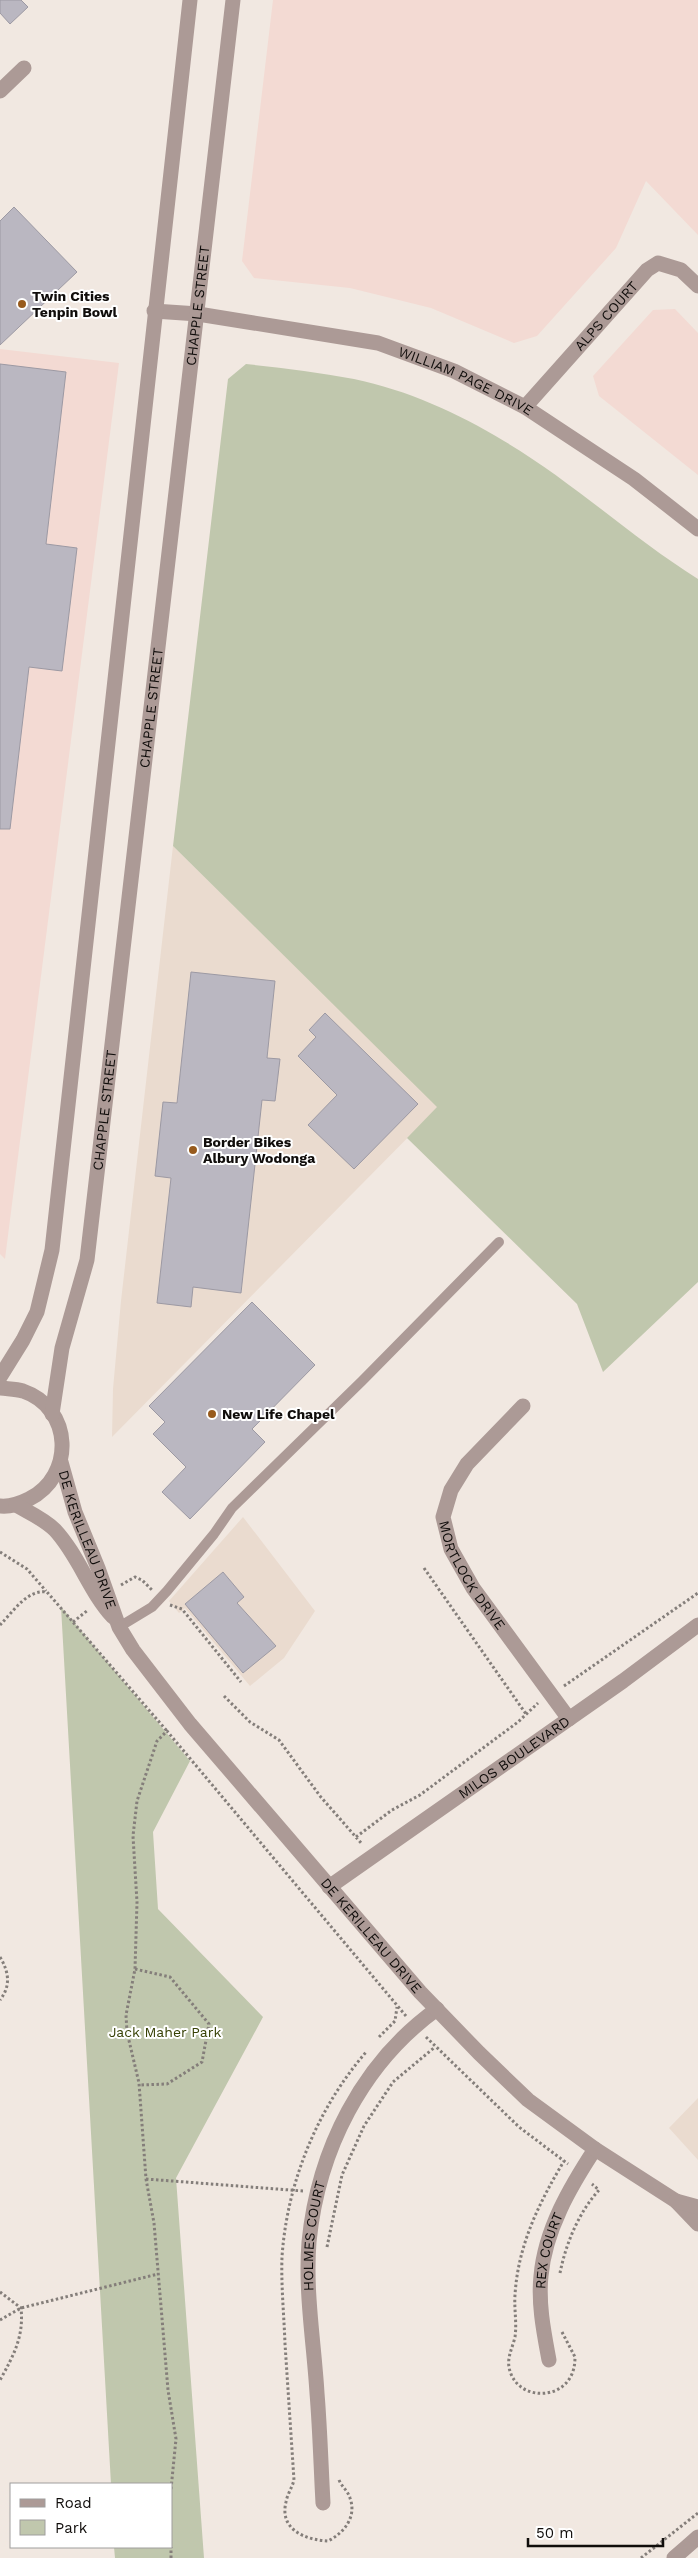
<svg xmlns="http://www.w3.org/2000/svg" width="698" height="2558" font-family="'Work Sans',sans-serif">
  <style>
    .built { fill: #eadbcf }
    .industrial { fill: #f3dad3 }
    .green { fill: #c0c7ad }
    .building { fill: #bab7c1; stroke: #9c99a3 }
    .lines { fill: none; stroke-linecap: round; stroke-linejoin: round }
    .path { stroke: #847e7a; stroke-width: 3; stroke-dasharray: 2.5 2.5; stroke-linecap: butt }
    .service { stroke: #ac9a96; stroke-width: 10 }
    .minor { stroke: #ac9a96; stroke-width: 15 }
    .tertiary { stroke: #ac9a96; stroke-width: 15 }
    .poi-dot { fill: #975a1d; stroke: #fff; stroke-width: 2 }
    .labels { text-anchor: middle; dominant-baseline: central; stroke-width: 4; stroke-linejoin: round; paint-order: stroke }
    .poi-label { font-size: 14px; font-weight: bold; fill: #100d0b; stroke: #fff; text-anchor: start }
    .street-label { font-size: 14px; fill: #100d0b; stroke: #fff }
    .park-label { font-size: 14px; fill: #364004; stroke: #fff }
  </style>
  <rect width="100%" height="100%" fill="#f1e8e1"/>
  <path class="built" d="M173,846L438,1107L112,1437L113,1389L121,1301Z
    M243,1517L315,1611L284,1658L250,1686L185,1608L179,1613L169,1601Z
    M698,2098V2160L669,2128Z"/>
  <path class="industrial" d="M273,0H698V235L646,181L616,248L537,336L514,343L431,308L350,288L254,278L242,261Z
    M675,309L698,333V475L599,396L593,376L653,310Z
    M0,349L119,363L5,1259L0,1254Z"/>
  <path class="green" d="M246,364C282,368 318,372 354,379C407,390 458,413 504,441C572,481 631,537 698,579V1282L603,1372L577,1304L407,1138L437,1107L173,846L228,379Z
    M61,1607L190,1761L153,1832L158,1909L263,2017L176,2178L204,2558H115L114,2547H171V2484H111Z"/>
  <path class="building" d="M0,0H21L28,7L10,24L0,13Z
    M14,207L77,272L0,345V221Z
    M0,364L66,372L46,544L77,548L62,671L29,667L10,829H0Z
    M191,972L275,981L267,1058L280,1059L275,1101L262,1100L241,1293L193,1287L191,1307L157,1303L171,1178L155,1176L163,1102L177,1103Z
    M325,1013L418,1104L354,1169L308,1125L337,1095L298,1056L316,1037L309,1030Z
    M252,1302L315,1365L252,1429L265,1442L190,1519L162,1492L186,1467L153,1434L165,1422L149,1406Z
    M223,1572L244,1597L237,1603L276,1646L243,1673L185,1604Z"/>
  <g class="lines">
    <path class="path" d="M0,1552L27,1569L46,1591
      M424,1568L526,1714
      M121,1585L135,1577L142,1580L152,1590
      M170,1605L182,1609L241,1682
      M73,1622L88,1610
      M0,1625C13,1612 27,1589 47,1592L167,1731
      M564,1686L698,1593
      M224,1696L250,1722L279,1740L320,1796L362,1844
      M356,1837L392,1810L420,1795L518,1722L538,1703
      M0,1957C9,1972 11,1986 0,2000
      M135,1969L170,1977L209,2024L202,2062L167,2084L139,2085
      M379,2037L395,2021L397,2007
      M426,2037L519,2127L568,2164
      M146,2179L303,2191
      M327,2247L342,2175L364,2126L393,2082L435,2047
      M560,2273C566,2243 579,2212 599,2190L592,2184
      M0,2292L21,2308C24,2336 14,2355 0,2380
      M0,2320L21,2308L158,2274
      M562,2332L575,2357C575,2364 574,2370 571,2376C559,2400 521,2399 511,2374C505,2360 512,2350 515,2337C517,2323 514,2309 515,2295C518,2245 539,2203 564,2161
      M339,2480C342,2487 348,2491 350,2498C357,2517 344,2533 328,2541C306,2540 279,2530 286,2502C287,2495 292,2488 294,2480C291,2435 288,2389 285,2344C284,2315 281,2286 282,2257C287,2182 318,2107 367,2051
      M171,2489L176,2439L168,2390L154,2223L146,2179L139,2083L127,2032L126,2015L135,1969L137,1902L133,1836L137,1801L157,1741L167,1731L406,2016
      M171,2558V2547
      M641,2558L698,2513"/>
    <path class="service" d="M119,1627L152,1607L167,1591L214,1534L232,1508L362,1381L499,1242"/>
    <g class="minor">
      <path d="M0,91L24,68"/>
      <path id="s1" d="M198,314L378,343L454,371L525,407L634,479L698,529"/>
      <path id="s2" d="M525,407L647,270L658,263L681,270L698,286"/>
      <path id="s3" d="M523,1406L467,1464L451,1490L443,1517L451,1549L473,1588L569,1719"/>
      <path id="s4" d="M329,1887L623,1681L698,1625"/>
      <path id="s5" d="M549,2360C544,2333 538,2304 541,2276C545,2230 570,2187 595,2149"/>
      <path id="s6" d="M323,2503C321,2467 320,2430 317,2393C314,2343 305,2292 309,2242C318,2150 362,2063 437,2009"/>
      <path d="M674,2558L698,2537"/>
    </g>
    <g class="tertiary">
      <path d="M154,311L198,314"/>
      <path d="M0,1377L23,1340L37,1312L52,1250L190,0"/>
      <path d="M0,1388C7,1389 16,1389 23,1391C73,1408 75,1476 29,1499C19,1504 11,1507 0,1506"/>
      <path id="s7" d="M52,1414L62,1348L87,1260L233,0"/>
      <path id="s8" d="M61,1462L75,1512L98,1568L119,1627L133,1650L190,1724L420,1992L479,2053L528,2100L595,2149L676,2201L698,2224"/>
      <path d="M16,1505C30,1513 44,1519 55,1530C79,1556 89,1591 113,1617"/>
      <path d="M676,2201L698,2207"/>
    </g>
  </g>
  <g class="poi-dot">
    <circle cx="22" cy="304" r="5"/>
    <circle cx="193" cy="1150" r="5"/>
    <circle cx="212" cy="1414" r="5"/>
  </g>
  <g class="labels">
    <g class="poi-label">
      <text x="32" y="296">Twin Cities<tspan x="32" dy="16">Tenpin Bowl</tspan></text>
      <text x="203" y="1142">Border Bikes<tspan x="203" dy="16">Albury Wodonga</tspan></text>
      <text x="222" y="1414">New Life Chapel</text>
    </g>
    <g class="street-label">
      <text stroke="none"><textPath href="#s7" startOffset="1119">CHAPPLE STREET</textPath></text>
      <text stroke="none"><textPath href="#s2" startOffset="122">ALPS COURT</textPath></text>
      <text stroke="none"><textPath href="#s1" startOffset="278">WILLIAM PAGE DRIVE</textPath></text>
      <text stroke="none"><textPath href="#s7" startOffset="714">CHAPPLE STREET</textPath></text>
      <text stroke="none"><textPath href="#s7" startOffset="309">CHAPPLE STREET</textPath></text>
      <text stroke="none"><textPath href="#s8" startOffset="82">DE KERILLEAU DRIVE</textPath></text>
      <text stroke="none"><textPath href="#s3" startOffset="205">MORTLOCK DRIVE</textPath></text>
      <text stroke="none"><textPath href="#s4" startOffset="226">MILOS BOULEVARD</textPath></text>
      <text stroke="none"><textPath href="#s8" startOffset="574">DE KERILLEAU DRIVE</textPath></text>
      <text stroke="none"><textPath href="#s6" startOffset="268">HOLMES COURT</textPath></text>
      <text stroke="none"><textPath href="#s5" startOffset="111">REX COURT</textPath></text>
    </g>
    <g class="park-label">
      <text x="165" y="2032">Jack Maher Park</text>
    </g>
  </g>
  <rect x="10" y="2483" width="162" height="65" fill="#ffffff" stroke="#9f9e9d"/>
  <rect x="20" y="2499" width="25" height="8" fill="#ac9a96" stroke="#9f9e9d"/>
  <text x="55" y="2508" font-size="15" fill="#100d0b">Road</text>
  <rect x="20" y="2520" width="25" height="15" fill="#c0c7ad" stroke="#9f9e9d"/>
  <text x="55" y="2533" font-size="15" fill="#100d0b">Park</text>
  <path d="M528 2538v8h135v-8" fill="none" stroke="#100d0b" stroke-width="2.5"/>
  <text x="536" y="2538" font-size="15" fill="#100d0b" stroke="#ffffff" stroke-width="4" paint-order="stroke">50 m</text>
</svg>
